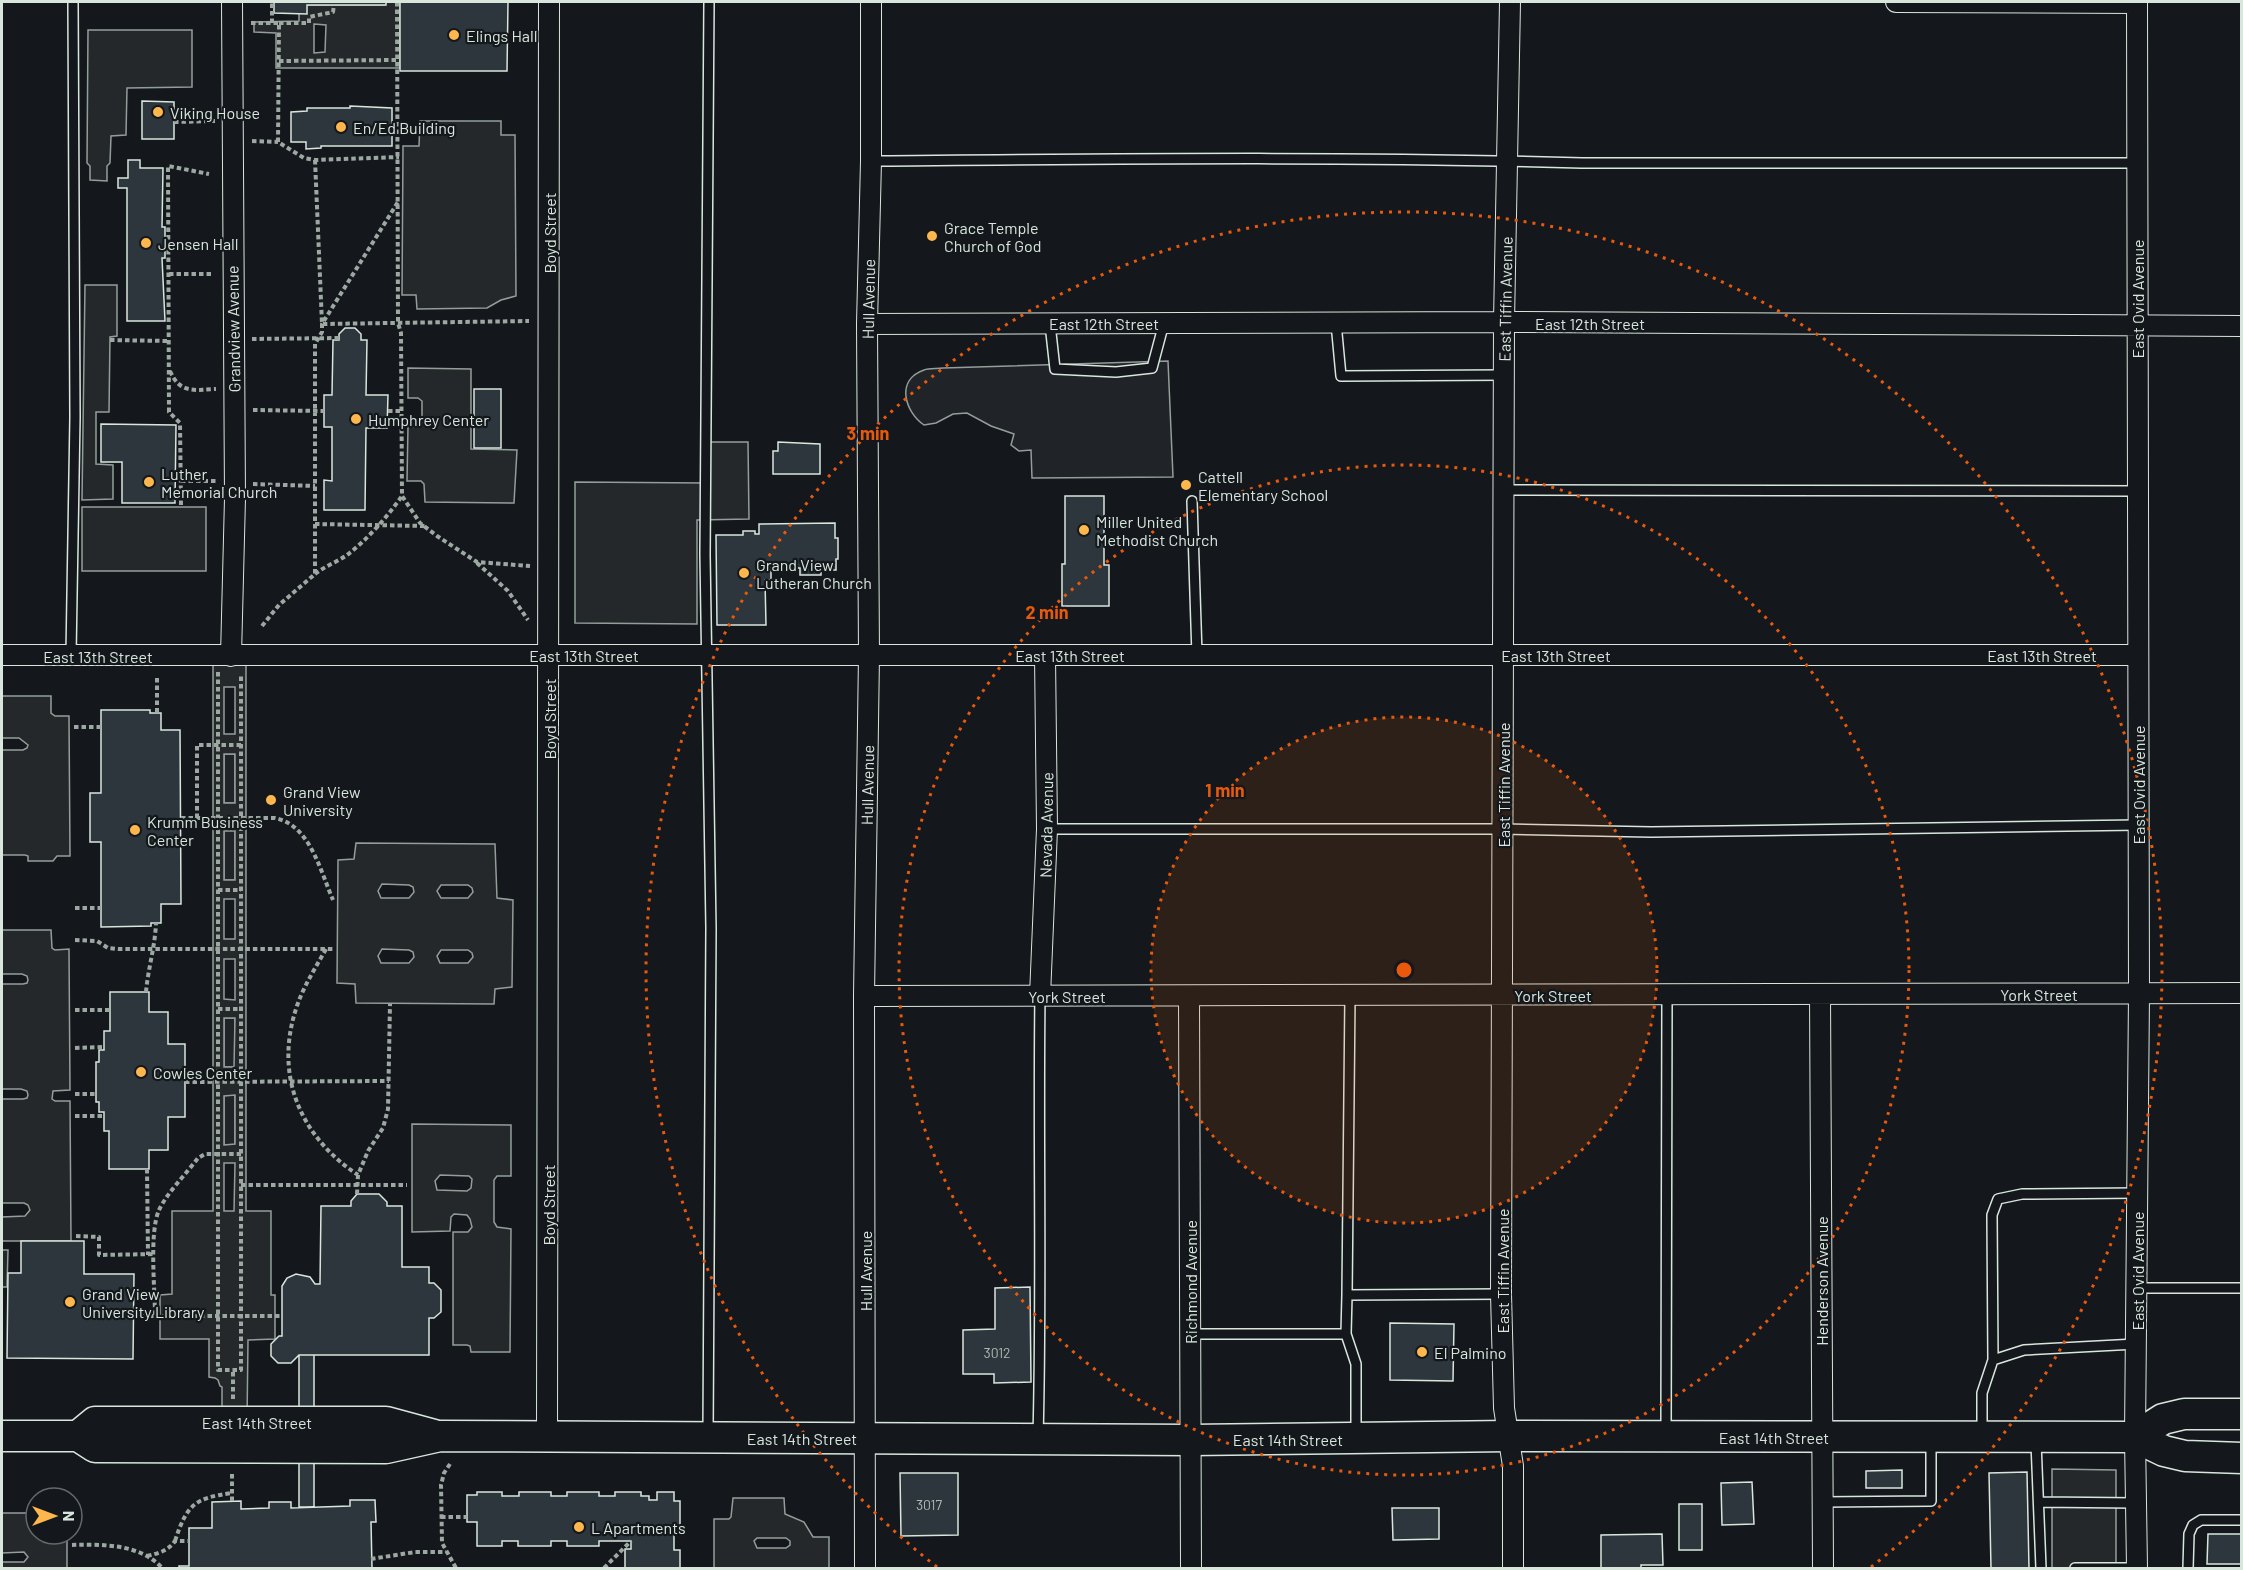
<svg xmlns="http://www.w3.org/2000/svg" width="2243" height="1570" font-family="Barlow,sans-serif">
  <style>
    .green { fill: #202428; stroke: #939e99; stroke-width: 1.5 }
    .parking { fill: #24282b; stroke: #939e99; stroke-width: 1.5; fill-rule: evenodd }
    .building { fill: #2c363c; stroke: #d8e6dc; stroke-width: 1.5 }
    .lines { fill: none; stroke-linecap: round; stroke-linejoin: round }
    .service-casing { stroke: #d8e6dc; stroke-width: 12 }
    .minor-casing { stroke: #d8e6dc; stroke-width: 22 }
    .primary-casing { stroke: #d8e6dc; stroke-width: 33 }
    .path { stroke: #9da8a2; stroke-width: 4; stroke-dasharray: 4.5 3; stroke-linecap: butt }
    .service { stroke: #14181c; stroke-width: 9 }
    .minor { stroke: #14181c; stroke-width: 20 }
    .primary { stroke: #14181c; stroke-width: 30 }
    .ring { fill: none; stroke: #e8590c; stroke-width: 3; stroke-dasharray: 3 6 }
    .poi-dot { fill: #ffb74d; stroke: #14181c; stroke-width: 2 }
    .labels { text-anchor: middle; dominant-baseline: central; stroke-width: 4.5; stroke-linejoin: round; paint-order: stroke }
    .number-label { font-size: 14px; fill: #adbab4 }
    .poi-label { font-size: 16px; fill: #d8e6dc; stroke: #14181c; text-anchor: start }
    .street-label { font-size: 16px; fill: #d8e6dc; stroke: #14181c }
    .centre { fill: #e8590c; stroke: #14181c; stroke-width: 3 }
    .ring-label { font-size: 18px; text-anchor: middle; font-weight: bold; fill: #e8590c; stroke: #14181c; stroke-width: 4.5; stroke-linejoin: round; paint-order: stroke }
  </style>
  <rect width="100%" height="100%" fill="#14181c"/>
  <path class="green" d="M1168,361L1173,477L1032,478L1031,450L1019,451L1011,445L1014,434L991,426L967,413L953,414L936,423L924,425C905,412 895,380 924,370C929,368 937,369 943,368Z
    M224,754H235V803H224Z
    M224,830H235V880H224Z
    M224,1018H235V1067H224Z
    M224,1095H235V1145H224Z"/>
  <path class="parking" d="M386,2H400V68H276V33L254,32V22L299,21V14L307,5H385ZM314,24L326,25L325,52L314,53Z
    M88,30H192V87L127,88L126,135L111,136L110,163L107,166V181L90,180V166L87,163Z
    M420,121H501V135H515L516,296L501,300L487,308L417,309L416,295H402L403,146H419Z
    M85,285H117V336L110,337L109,412H96V464L113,465V499L82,500Z
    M408,368L471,369V449L517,450L514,503L425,502L424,484L421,481H407L408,426L418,427L422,423V401L418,398H408Z
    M706,442H748L749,519L697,520V624L575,623V482L706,483Z
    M82,507H206V571H82Z
    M213,656H246V1211H271V1295H275V1339L248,1340L247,1422H222V1387L220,1386L218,1380L215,1378L209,1377V1339H160V1295L172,1294V1211H213ZM224,687H235V734H224ZM224,754H235V803H224ZM224,831H235V880H224ZM224,899H235V939H224ZM224,959H235V1000L224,999ZM224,1018H235L234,1067H224ZM235,1095V1144L224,1145V1096ZM224,1163H235L234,1211H224Z
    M2,696H51V713L55,716H69L70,856H57L53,861H28V856L25,855H2V750H23L27,748L28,745L19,738H2Z
    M356,843L495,844L497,898L513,900L512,987L495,989L494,1004L356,1003L355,984L337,983L338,860L354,859ZM382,884L409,885L413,887L414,892L409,898H381L378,891ZM441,885H468L472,888L473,892L468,898H441L437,891ZM382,949L409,950L413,952L414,957L409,963H381L378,956ZM441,950H468L472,953L473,957L468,963H440L437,956Z
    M2,930H51L52,948L55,950L69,949L70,1090L53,1091L52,1099L55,1101H70L71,1241H2V1217L25,1216L30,1210L28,1205L24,1203H2V1099H23L27,1098L28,1095L27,1091L21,1089H2V984H23L27,983L28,980L27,976L22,974H2Z
    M412,1124L511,1125V1176H497L494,1180V1222L497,1227L511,1229L510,1352H471L470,1346L467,1345H453V1232H468L472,1227L470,1219L467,1215L454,1214L451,1217L450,1231L412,1232ZM440,1175L469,1176L472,1179L471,1188L467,1191L437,1190L435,1181Z
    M2,1250H8L7,1287H2Z
    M2052,1469L2116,1470V1568H2052Z
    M733,1498H784L785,1514L804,1522L813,1537H829V1568H714V1519H729L731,1517ZM757,1538H786L790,1541V1545L786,1548H757L754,1541Z
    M2,1513H36V1534H47L50,1537L67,1536V1568H2V1562H24L28,1557L24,1552L2,1553Z"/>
  <path class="building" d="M274,2H386V5H307V14L274,13Z
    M400,2H508L507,71H400Z
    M142,101L174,102V139H142Z
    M350,106L392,108V146H321V148L306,149V142H291V112L307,111V108H350Z
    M128,160H140V168H163L162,227H165V258H162L165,321H127V188H118V178H128Z
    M345,328H355L361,334V340H367L366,395H388L387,428H366L365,510H324V480L332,481V427H324V395H332L333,340H339V334Z
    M474,389H501V448H474Z
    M101,424L176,425L175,503H122V462H101Z
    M778,442L820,444V474H773V451H778Z
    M1065,496H1104V565H1109V606H1062V564H1065Z
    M835,523V538H838V559H836V570H821V575H800V568H771V580H765L766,625H717L716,535H743V531H755V534H759V524Z
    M101,710H150V713H161V730H180L181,904H161V923H151V926L101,927V842H90V793H101Z
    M110,992H149V1012H168V1044H185V1117H168V1150H149V1169H109V1131H104V1112H99V1102H96V1062H99V1050H104V1031H110Z
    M357,1194H379L387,1202V1206H402V1267H429V1283H434L441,1290V1312L434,1318H429V1355H299L291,1363H278L271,1356V1344L279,1336H282V1286L287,1278L296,1274L310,1277L315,1284H320L321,1206H351V1201Z
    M21,1241H84V1274H134L133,1359L7,1358L8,1273H21Z
    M1030,1287L1031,1382L994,1383V1374H963V1330L995,1329V1288Z
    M1390,1323L1454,1324L1453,1381L1390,1380Z
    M299,1355H314V1507H299Z
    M1902,1470V1488H1866V1471Z
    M2027,1472L2029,1568H1991L1989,1473Z
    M900,1473H958V1535L901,1536Z
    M1752,1482L1754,1524L1722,1525L1721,1483Z
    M477,1492H502V1496H519V1492H551V1496H567V1492H599V1496H615V1492H641V1496H649V1500H657V1492H674V1501H680V1533H674V1550H680V1568H625V1549H631V1541H599V1546H567V1541H551V1546H518V1541H502V1546H477V1522H467V1495H477Z
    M350,1500H375L376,1522H371L372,1568H179V1566H189V1528H212V1502L241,1501V1509L269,1508V1502H291V1508L350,1506Z
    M1679,1504H1702V1550H1679Z
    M1392,1508H1439V1539L1393,1540Z
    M1662,1534L1663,1565H1641V1568H1601V1535Z
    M2208,1534H2242V1564H2207Z"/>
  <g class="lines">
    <g class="service-casing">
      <path id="service" d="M871,161C1108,159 1345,156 1582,163H2137
        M1336,323L1341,376L1504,375
        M1050,324L1055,369L1116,372L1152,368L1164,323
        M1504,490L2138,491
        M1192,501L1197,655
        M71,655L75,417L73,2
        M1047,829H1503L1651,832L2138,825
        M2136,1288H2242
        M1347,1295L1350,995
        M1190,1334H1346
        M1993,1360L1992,1215L1998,1199L2022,1194L2137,1193
        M708,1433L711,928L705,555L709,2
        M1356,1433V1364L1346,1334L1347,1295L1501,1294
        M1666,1433L1667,995
        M1982,1433V1393L1993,1360L2024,1350L2136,1344
        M1038,1437C1042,1290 1038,1143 1040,996
        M2036,1442L2041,1568
        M1823,1502L1931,1501V1440
        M2039,1502L2136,1503
        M2075,1568H2137
        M2188,1568L2189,1534L2193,1525L2201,1520H2242"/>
    </g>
    <g class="minor-casing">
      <path id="minor" d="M1510,2L1504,322L1501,1294L1504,1408L1513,1466V1568
        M1896,2L2137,3
        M867,324L1504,322L2242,326
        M2,655H2138
        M231,656L235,498L232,2
        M1820,994L1823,1568
        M864,996L2242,993
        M1040,996L1047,829L1045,655
        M1189,996L1191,1568
        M547,1437L549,2
        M865,1568L864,996L869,655L867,324L871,161V2
        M2137,1568L2135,1437L2139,994L2137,2"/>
    </g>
    <g class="primary-casing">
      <path id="primary" d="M2,1436H78L95,1447L386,1448L440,1436L1190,1440L1509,1436L2135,1437L2164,1451L2185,1456L2242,1458
        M78,1436L95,1422H386L434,1435
        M2135,1437L2163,1419L2184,1414H2242"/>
    </g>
    <path class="path" d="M397,2L398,323L401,333L402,496L420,523L437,536L477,562L530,566
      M251,23H279L278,142L304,158L315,160L399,157
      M272,23V2
      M279,23H309V17L333,12L334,5
      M279,61L396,60
      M174,122L215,121
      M252,141L278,142
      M315,160L322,324L529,321
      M169,274H214
      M252,339L339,338
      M110,340L169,341
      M170,371C180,394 194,390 216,389
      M253,410L324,411
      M388,411H402
      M181,481H216
      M253,484L315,486
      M181,505L180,423L169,412L168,166L209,174
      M315,524L425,526
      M477,563L508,591L528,620
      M315,574C325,566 337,562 347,555C368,539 387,517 402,496
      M262,626L279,605L315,574V344L322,332V324L398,202
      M218,672V1370H241V675
      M157,678V713
      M74,727H101
      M181,818H275C310,825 320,870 333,900
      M197,818V745H241
      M218,890H241
      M75,908H101
      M75,940L97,941L108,948L118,949H333
      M326,949C316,967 305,984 298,1003C273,1072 298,1135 358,1175
      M146,992C148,969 155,947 156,923
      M218,1009H241
      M75,1010H110
      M75,1048L104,1047
      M185,1082L389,1081
      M75,1094H96
      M75,1116H104
      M147,1169L148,1255
      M241,1185H407
      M357,1194L358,1175L368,1151L383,1128L388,1109L390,1004
      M76,1236L99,1237V1255L155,1254
      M134,1316H155C155,1289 149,1233 159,1210C167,1193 186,1174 198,1158L205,1154H241
      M155,1316H282
      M233,1399V1370
      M450,1464L444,1473L441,1485L442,1543L456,1568
      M232,1501V1472
      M441,1517H467
      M175,1541C187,1504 195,1498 232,1493
      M72,1545C102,1544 141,1544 162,1568
      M147,1556C159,1553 168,1551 175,1541H189
      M371,1559L415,1552H446
      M604,1568L631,1541"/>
    <use href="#service" class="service"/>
    <use href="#minor" class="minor"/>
    <use href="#primary" class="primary"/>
  </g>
  <circle cx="1404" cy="970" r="253" fill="#e8590c" fill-opacity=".12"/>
  <g class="ring">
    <circle cx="1404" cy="970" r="253"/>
    <circle cx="1404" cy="970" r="505"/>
    <path d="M937 1567A758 758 0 1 1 1871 1567"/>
  </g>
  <g class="poi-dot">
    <circle cx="454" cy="35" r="6"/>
    <circle cx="158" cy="112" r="6"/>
    <circle cx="341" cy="127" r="6"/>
    <circle cx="932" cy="236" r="6"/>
    <circle cx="146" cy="243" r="6"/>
    <circle cx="356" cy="419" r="6"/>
    <circle cx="149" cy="482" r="6"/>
    <circle cx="1186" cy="485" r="6"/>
    <circle cx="1084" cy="530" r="6"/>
    <circle cx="744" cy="573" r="6"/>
    <circle cx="271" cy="800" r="6"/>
    <circle cx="135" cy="830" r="6"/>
    <circle cx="141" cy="1072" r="6"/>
    <circle cx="70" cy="1302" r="6"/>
    <circle cx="1422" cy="1352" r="6"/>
    <circle cx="579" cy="1527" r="6"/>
  </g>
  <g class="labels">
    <g class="number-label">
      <text x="997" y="1352">3012</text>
      <text x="929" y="1504">3017</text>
    </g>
    <g class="poi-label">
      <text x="466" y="35">Elings Hall</text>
      <text x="170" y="112">Viking House</text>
      <text x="353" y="127">En/Ed Building</text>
      <text x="944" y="227">Grace Temple<tspan x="944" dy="18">Church of God</tspan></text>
      <text x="158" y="243">Jensen Hall</text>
      <text x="368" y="419">Humphrey Center</text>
      <text x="161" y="473">Luther<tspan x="161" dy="18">Memorial Church</tspan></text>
      <text x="1198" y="476">Cattell<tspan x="1198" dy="18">Elementary School</tspan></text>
      <text x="1096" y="521">Miller United<tspan x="1096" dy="18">Methodist Church</tspan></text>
      <text x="756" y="564">Grand View<tspan x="756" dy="18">Lutheran Church</tspan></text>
      <text x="283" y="791">Grand View<tspan x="283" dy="18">University</tspan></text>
      <text x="147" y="821">Krumm Business<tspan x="147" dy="18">Center</tspan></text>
      <text x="153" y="1072">Cowles Center</text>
      <text x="82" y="1293">Grand View<tspan x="82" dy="18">University Library</tspan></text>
      <text x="1434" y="1352">El Palmino</text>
      <text x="591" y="1527">L Apartments</text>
    </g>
    <g class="street-label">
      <text transform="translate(549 233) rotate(-90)">Boyd Street</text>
      <text transform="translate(868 299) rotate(-89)">Hull Avenue</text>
      <text transform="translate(1505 299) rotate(-89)">East Tiffin Avenue</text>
      <text transform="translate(2137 299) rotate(-90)">East Ovid Avenue</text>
      <text x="1104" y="323">East 12th Street</text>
      <text x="1590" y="323">East 12th Street</text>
      <text transform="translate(233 329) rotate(-91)">Grandview Avenue</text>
      <text x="584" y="655">East 13th Street</text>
      <text x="1070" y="655">East 13th Street</text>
      <text x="1556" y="655">East 13th Street</text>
      <text x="2042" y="655">East 13th Street</text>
      <text x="98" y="656">East 13th Street</text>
      <text transform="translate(549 719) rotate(-90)">Boyd Street</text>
      <text transform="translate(867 785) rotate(-89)">Hull Avenue</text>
      <text transform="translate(1503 785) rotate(-90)">East Tiffin Avenue</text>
      <text transform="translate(2138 785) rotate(-90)">East Ovid Avenue</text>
      <text transform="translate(1046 825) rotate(-89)">Nevada Avenue</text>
      <text x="2039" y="994">York Street</text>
      <text x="1553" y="995">York Street</text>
      <text x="1067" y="996">York Street</text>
      <text transform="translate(548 1205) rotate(-90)">Boyd Street</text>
      <text transform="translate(865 1271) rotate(-90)">Hull Avenue</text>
      <text transform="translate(1502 1271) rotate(-90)">East Tiffin Avenue</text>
      <text transform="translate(2137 1271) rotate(-90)">East Ovid Avenue</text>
      <text transform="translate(1821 1281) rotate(-90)">Henderson Avenue</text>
      <text transform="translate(1190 1282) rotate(-90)">Richmond Avenue</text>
      <text x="257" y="1422">East 14th Street</text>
      <text x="1774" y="1437">East 14th Street</text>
      <text x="802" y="1438">East 14th Street</text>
      <text x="1288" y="1439">East 14th Street</text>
    </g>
  </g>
  <circle cx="1404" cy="970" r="9" class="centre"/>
  <g class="ring-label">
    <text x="868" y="440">3 min</text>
    <text x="1047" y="619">2 min</text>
    <text x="1225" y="797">1 min</text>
  </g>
  <rect width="2243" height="1570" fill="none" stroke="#d8e6dc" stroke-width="6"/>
  <g transform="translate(54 1516) rotate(90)"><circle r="28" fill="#14181c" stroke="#626a69" stroke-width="1.5"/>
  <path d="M0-4.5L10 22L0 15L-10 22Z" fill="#ffb74d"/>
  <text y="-9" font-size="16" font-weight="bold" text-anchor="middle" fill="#d8e6dc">N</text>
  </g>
</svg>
